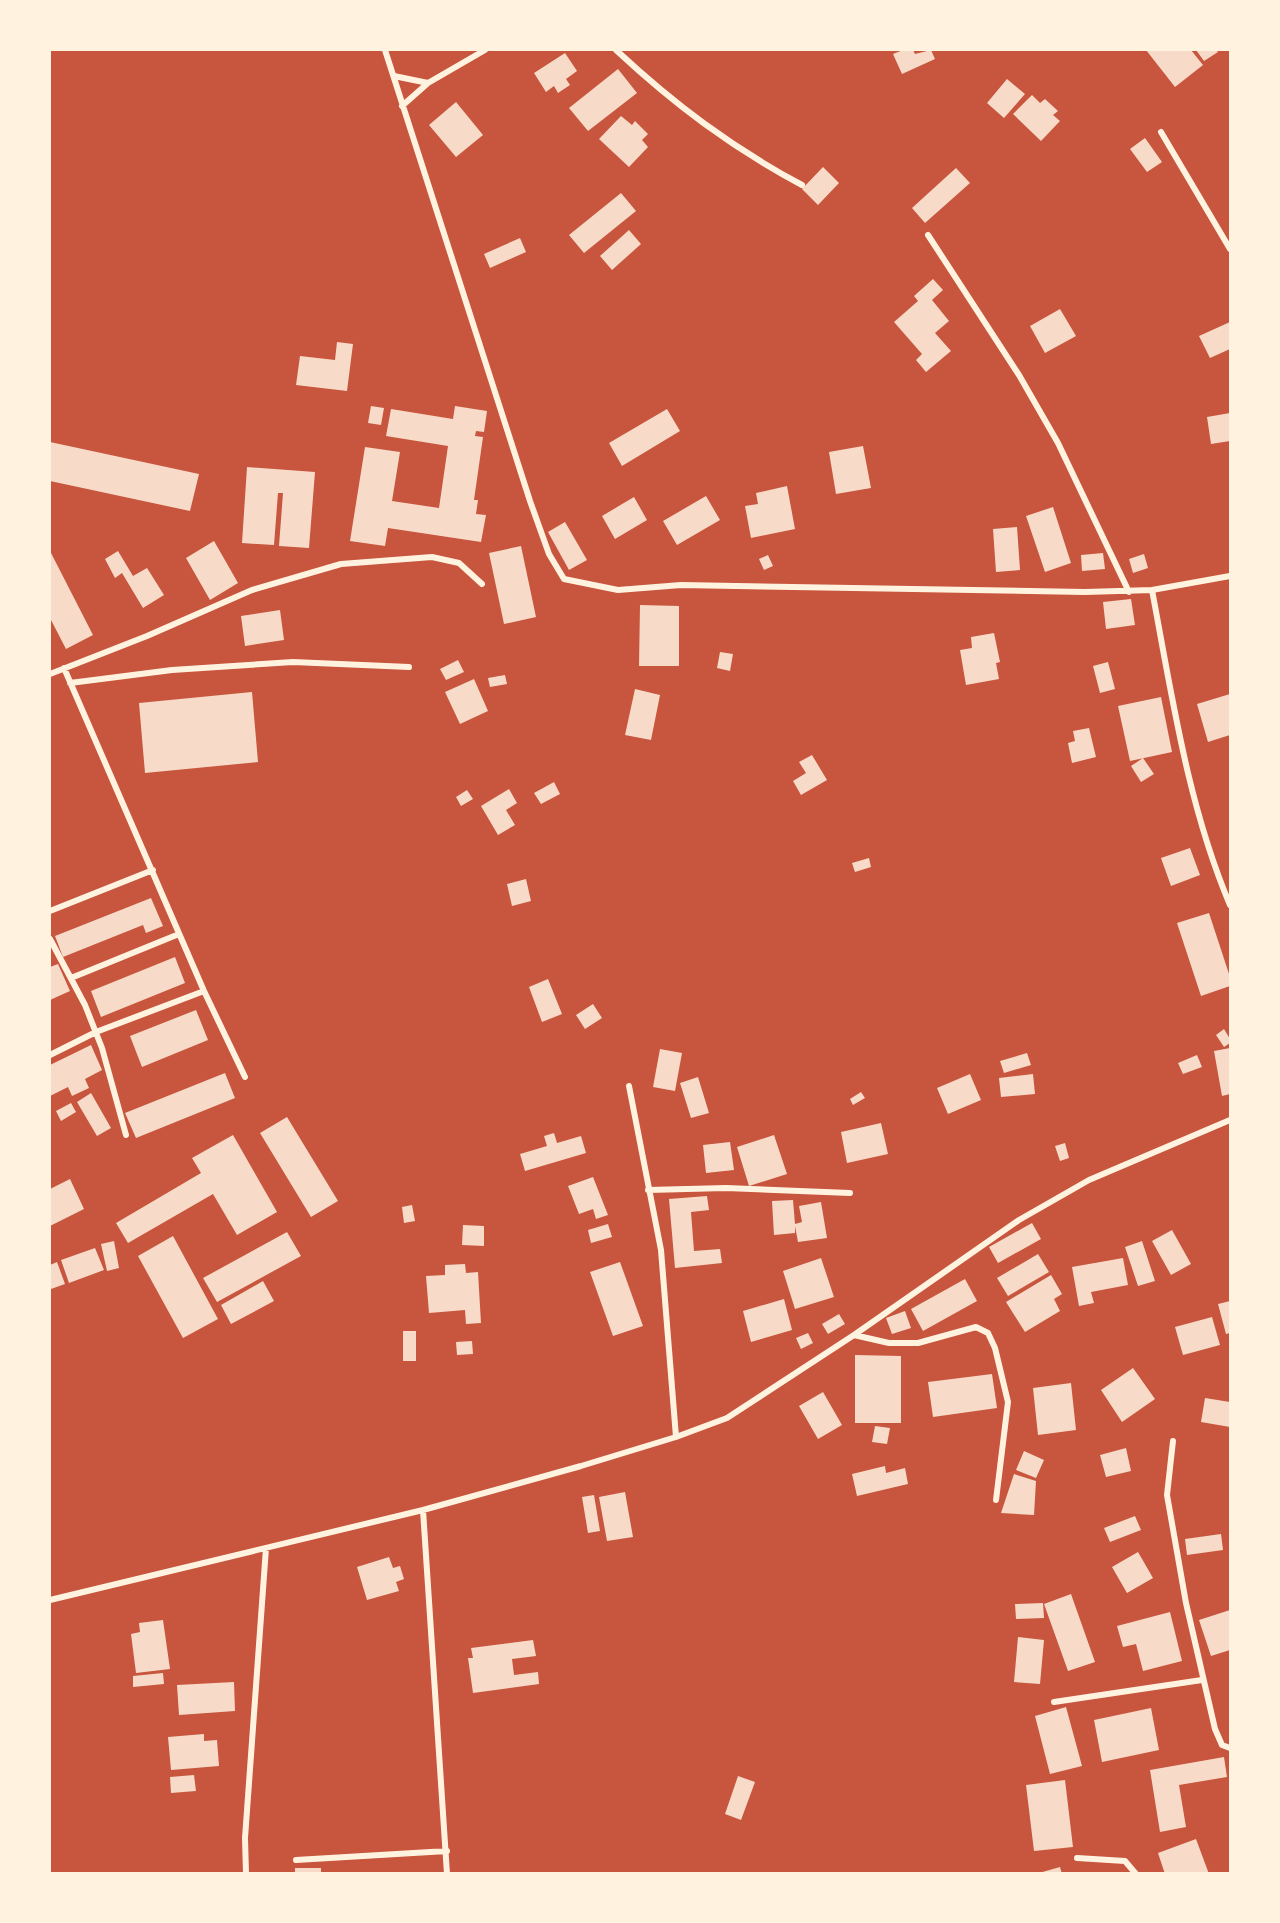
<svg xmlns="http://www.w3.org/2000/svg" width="1280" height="1923" font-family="'Fira Sans',sans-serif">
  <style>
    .building { fill: #f7dbc8 }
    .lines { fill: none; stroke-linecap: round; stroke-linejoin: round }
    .minor { stroke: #fff3e0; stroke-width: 6 }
  </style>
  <rect width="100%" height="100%" fill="#c8553d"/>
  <path class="building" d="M903,50H913L915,54L931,50L935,59L902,74L893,54Z
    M1146,50H1191L1203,65L1175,87Z
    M1196,50H1216L1218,52L1204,61Z
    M565,53L577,71L566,79L570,85L558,93L554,86L546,92L534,73Z
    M618,69L637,93L588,131L569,108Z
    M1007,79L1025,94L1004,118L987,103Z
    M1032,95L1040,103L1045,99L1058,111L1053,115L1060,121L1041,141L1013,114Z
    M456,102L483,135L456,157L429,125Z
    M621,116L632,125L635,121L648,134L642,140L648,147L629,167L599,139Z
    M1145,138L1162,162L1147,172L1130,149Z
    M823,167L839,183L818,205L802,189Z
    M956,168L970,183L925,223L912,208Z
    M621,193L636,211L584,253L569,235Z
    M629,230L641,244L612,270L600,256Z
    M520,238L526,252L490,268L484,254Z
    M933,279L943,290L932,300L949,321L935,333L951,351L926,372L916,360L922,354L894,322L918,301L914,296Z
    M1060,309L1076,336L1045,353L1030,326Z
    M1230,322V349L1210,358L1199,336Z
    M337,342L353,344L347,391L296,385L300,356L335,360Z
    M371,406L384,408L381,425L368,423Z
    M455,406L487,411L484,432L476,431L475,436L483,437L474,500H478L476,514L486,515L481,542L388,528L385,546L350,541L365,447L400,452L392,501L439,508L448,446L386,436L391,409L453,419Z
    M667,409L680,431L622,466L609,443Z
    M1230,413V441L1211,444L1207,417Z
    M50,442L199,474L190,511L50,481Z
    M863,446L871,488L836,494L829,452Z
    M247,467L315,472L309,548L279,546L283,493H278L274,545L242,543Z
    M787,486L795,529L751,538L745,506L758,504L756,493Z
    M706,496L720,520L677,545L663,521Z
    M634,497L647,520L615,539L602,516Z
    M1053,507L1071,563L1045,572L1026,516Z
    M565,522L587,560L569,570L548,532Z
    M1017,527L1020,570L996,572L993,529Z
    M214,541L238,583L210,600L186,558Z
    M521,546L536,617L504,624L489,553Z
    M50,551L93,635L66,649L50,618Z
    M118,551L133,576L147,568L164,595L143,608L122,573L115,578L105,559Z
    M1103,553L1105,569L1082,571L1081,555Z
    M1144,554L1148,568L1133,573L1129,559Z
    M768,555L773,566L764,570L759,559Z
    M1131,599L1135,625L1106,629L1103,602Z
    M640,605L679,606V666H639Z
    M280,610L284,640L245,646L241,616Z
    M994,633L1000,662L996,663L999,679L966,685L960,650L972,648L971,637Z
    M720,652L733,654L730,671L717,668Z
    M458,660L464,672L446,680L440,669Z
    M1108,662L1115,689L1100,693L1093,666Z
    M505,675L507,684L490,687L488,678Z
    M474,679L488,711L460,724L445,692Z
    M635,689L660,695L651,740L625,735Z
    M252,692L258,762L145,773L139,703Z
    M1230,694V735L1208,742L1197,704Z
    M1161,697L1172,752L1130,761L1118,706Z
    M1089,728L1096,757L1072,763L1068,743L1075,741L1073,731Z
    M812,755L827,780L801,795L793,781L806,773L799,762Z
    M1143,758L1154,774L1141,782L1131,766Z
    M554,782L560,794L541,804L534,793Z
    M509,789L517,803L506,810L515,825L498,835L481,806Z
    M467,790L473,799L461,806L456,797Z
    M1190,848L1200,875L1171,886L1161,858Z
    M869,858L871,867L855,872L852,863Z
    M526,879L531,901L512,906L507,884Z
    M151,898L163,926L146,933L143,925L63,957L55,936Z
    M1209,913L1230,977V986L1201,996L1177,923Z
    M175,957L185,983L101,1017L91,991Z
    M58,964L70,991L50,1000V967Z
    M548,979L562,1014L542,1022L529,987Z
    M593,1004L602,1018L585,1029L576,1015Z
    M196,1010L208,1040L142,1067L130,1036Z
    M1224,1029L1230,1039V1043L1224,1047L1216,1035Z
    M91,1045L102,1070L85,1079L89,1088L72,1096L68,1087L50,1096V1065Z
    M1230,1048V1094L1222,1096L1214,1051Z
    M660,1049L682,1053L675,1091L653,1087Z
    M1027,1053L1031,1065L1004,1073L1000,1061Z
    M1197,1055L1202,1067L1183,1074L1178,1063Z
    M225,1073L235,1098L136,1138L125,1113Z
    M970,1074L981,1100L948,1114L937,1088Z
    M1033,1074L1035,1094L1001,1097L999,1078Z
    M698,1077L709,1113L691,1118L680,1083Z
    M861,1092L865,1098L853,1105L850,1099Z
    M91,1093L111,1128L97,1136L77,1102Z
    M71,1103L76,1112L61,1121L56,1111Z
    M287,1117L338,1201L311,1217L260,1133Z
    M881,1123L888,1154L847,1163L841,1132Z
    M554,1133L557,1143L581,1136L586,1153L525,1171L520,1154L547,1146L544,1136Z
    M233,1135L277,1212L237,1235L213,1194L128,1243L116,1223L201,1173L192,1158Z
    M774,1135L787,1174L749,1186L737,1147Z
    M730,1142L734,1170L706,1173L703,1145Z
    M1065,1143L1069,1158L1060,1161L1055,1146Z
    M593,1177L608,1215L596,1219L593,1209L579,1214L568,1186Z
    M70,1179L84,1209L50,1226V1189Z
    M707,1196L709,1210L691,1212L694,1251L720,1249L722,1263L675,1268L669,1199Z
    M793,1200L795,1224L802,1222L799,1206L821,1202L827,1238L798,1242L795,1226V1233L774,1235L772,1201Z
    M412,1205L415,1221L404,1223L402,1207Z
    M1032,1223L1041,1239L998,1263L989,1247Z
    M608,1224L612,1237L591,1243L588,1230Z
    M463,1225L484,1226V1246L462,1245Z
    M1172,1230L1191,1264L1171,1275L1152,1241Z
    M287,1232L301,1256L217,1302L203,1278Z
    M173,1236L218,1319L183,1338L138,1256Z
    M114,1241L119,1268L107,1271L101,1244Z
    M1142,1241L1155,1281L1138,1286L1125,1247Z
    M95,1248L104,1270L69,1283L61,1260Z
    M1038,1254L1049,1272L1008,1296L997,1278Z
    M821,1258L834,1297L795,1309L783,1271Z
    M1123,1258L1128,1285L1091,1292L1094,1303L1079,1306L1072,1267Z
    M57,1262L65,1284L51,1289L50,1265Z
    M620,1262L643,1326L613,1336L590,1272Z
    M465,1264L466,1273L478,1272L481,1323L466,1324L465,1310L429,1313L426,1276L445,1275V1265Z
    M1051,1275L1062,1294L1054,1299L1060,1311L1025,1332L1006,1302Z
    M965,1279L977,1301L923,1331L911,1309Z
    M263,1281L274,1301L231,1324L221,1305Z
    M784,1299L792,1330L751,1342L743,1311Z
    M1230,1301V1333L1226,1334L1218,1304Z
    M905,1311L911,1328L892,1334L886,1318Z
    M839,1314L845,1324L828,1334L822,1324Z
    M1212,1317L1220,1345L1183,1355L1175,1327Z
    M403,1331H416V1361H403Z
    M808,1333L813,1343L801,1349L796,1338Z
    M472,1341L473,1354L457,1355L456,1342Z
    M855,1355L901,1356V1423H855Z
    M1133,1368L1155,1399L1122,1422L1101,1390Z
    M992,1374L997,1408L933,1417L928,1382Z
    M1071,1383L1076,1430L1038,1435L1033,1388Z
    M823,1392L842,1425L818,1439L799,1406Z
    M1205,1398L1230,1402V1427L1201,1422Z
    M875,1426L890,1428L887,1444L872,1442Z
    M1126,1448L1131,1471L1106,1477L1100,1455Z
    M1024,1451L1044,1460L1036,1478L1016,1470Z
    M885,1466L886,1473L905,1468L908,1484L857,1496L852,1474Z
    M1014,1474L1036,1481L1034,1515L1001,1513Z
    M625,1492L633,1537L607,1541L599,1497Z
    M594,1495L600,1531L588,1533L582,1497Z
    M1135,1516L1141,1530L1110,1542L1104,1528Z
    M1221,1534L1223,1550L1187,1555L1185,1539Z
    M1138,1552L1153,1578L1127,1593L1112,1567Z
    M389,1557L393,1568L400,1566L404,1579L396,1582L399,1591L367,1600L357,1567Z
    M1071,1594L1095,1662L1068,1671L1044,1604Z
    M1043,1603L1044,1618L1016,1619L1015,1604Z
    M1230,1610V1650L1211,1656L1199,1620Z
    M1170,1612L1182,1661L1143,1671L1136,1644L1123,1647L1117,1626Z
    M163,1620L170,1669L136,1673L131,1634L140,1632L139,1623Z
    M1018,1637L1044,1640L1040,1684L1014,1682Z
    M533,1640L536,1656L512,1659L514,1675L538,1672L539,1684L473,1693L468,1658H473L471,1648Z
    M163,1673L164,1684L133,1687V1676Z
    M234,1682L235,1711L179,1715L177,1685Z
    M1066,1707L1082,1766L1050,1774L1035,1716Z
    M1151,1708L1159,1750L1102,1762L1094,1720Z
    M204,1734V1741L217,1740L219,1766L171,1770L168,1737Z
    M1224,1757L1227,1777L1179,1785L1186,1827L1160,1832L1150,1770Z
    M194,1775L196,1791L171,1793L170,1777Z
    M738,1776L755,1782L741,1820L725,1814Z
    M1065,1780L1073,1847L1034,1851L1026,1785Z
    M1196,1839L1209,1874H1165L1158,1853Z
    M1060,1867L1062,1874H1039V1873Z
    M295,1868H321V1874H295Z"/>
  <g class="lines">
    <path class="minor" d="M385,50L530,501L549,554L564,579L618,590L681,585L1085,592L1152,590L1230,576
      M616,50C674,104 731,147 802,185
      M394,76L428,83
      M402,106L428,83L485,50
      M1161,132L1230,249
      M928,235L1019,375L1058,443L1129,592
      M1152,590C1172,696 1188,806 1230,905
      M64,668L204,991L245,1077
      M50,674L147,636L252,590L341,564L432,557L459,563L482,584
      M70,683L172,670L293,662L409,667
      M50,911L153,870
      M50,939L85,1005L102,1048L126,1135
      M71,978L179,934
      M50,1055L96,1032L204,991
      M629,1086L661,1250L676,1437
      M648,1190L726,1188L850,1193
      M854,1335L889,1343H918L976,1327L988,1333L995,1348L1008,1402L996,1500
      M1173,1441L1167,1495L1186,1603L1215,1729L1222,1745L1230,1748
      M423,1510L447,1874
      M50,1600L423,1510L581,1466L676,1437L727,1418L854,1335L1019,1220L1089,1180L1230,1120
      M1054,1702L1202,1680
      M1077,1858L1125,1861L1136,1874
      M296,1860L447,1851
      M246,1874L245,1838L266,1548"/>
  </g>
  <rect width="1280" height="1923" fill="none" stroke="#fff3e0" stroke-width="102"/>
</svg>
